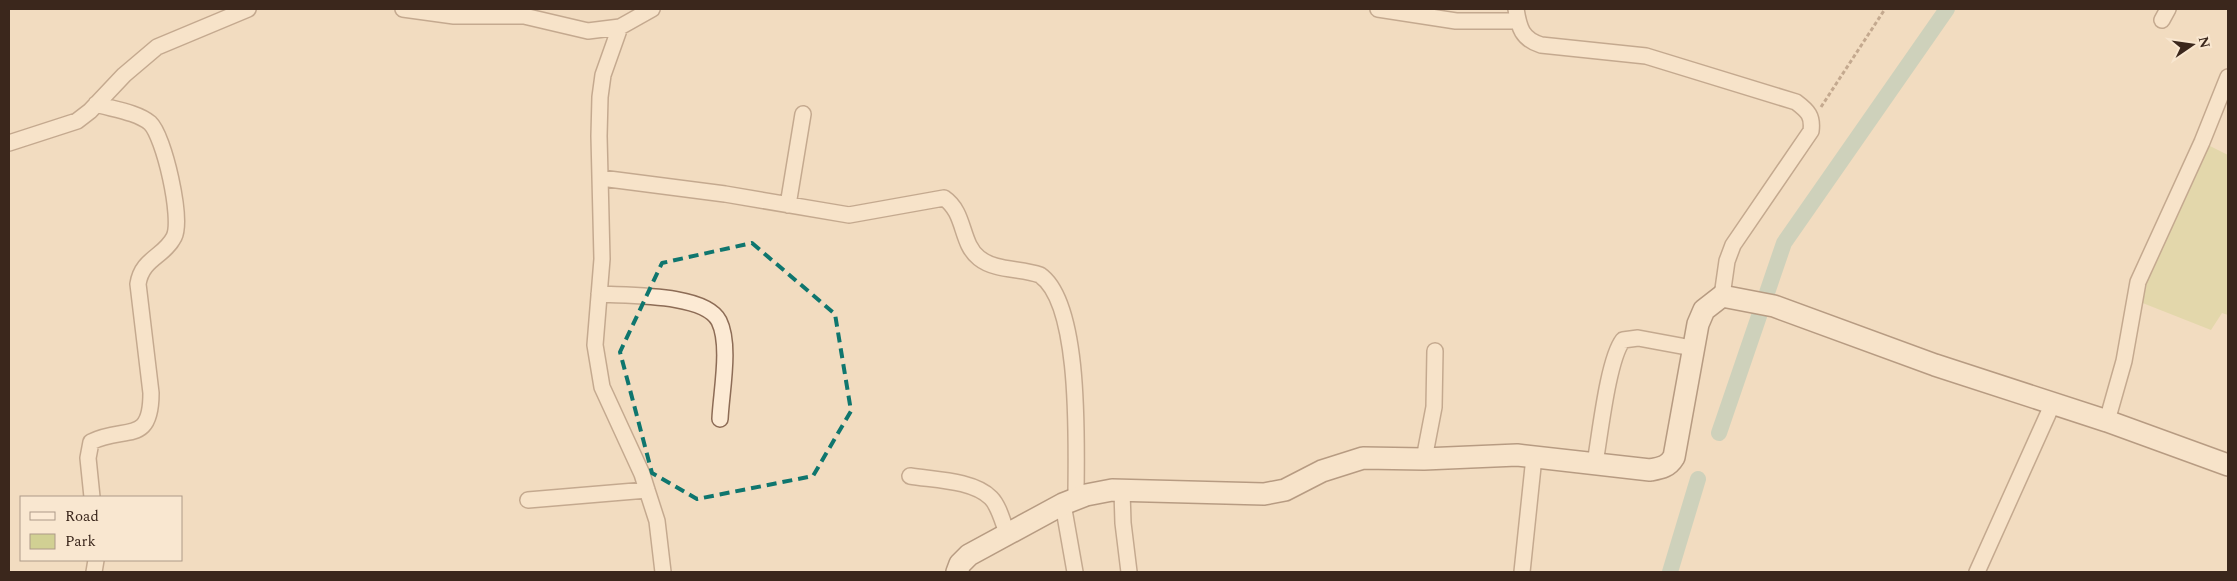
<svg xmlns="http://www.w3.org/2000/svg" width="2237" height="581" font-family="Spectral,serif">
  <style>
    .green { fill: #d1d093 }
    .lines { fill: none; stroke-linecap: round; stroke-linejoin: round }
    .canal { stroke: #a3c4b6; stroke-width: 16 }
    .street-casing { stroke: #8d6c56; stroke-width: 18 }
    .secondary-casing { stroke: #6f4d39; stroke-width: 24 }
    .path { stroke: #8d6c56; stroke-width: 3; stroke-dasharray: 4 2.5; stroke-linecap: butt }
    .street { stroke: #fcead4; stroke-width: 15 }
    .secondary { stroke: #fcead4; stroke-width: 21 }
    .marked { fill: none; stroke: #0f766e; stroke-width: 4; stroke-dasharray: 10 6; stroke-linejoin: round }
  </style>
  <rect width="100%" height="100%" fill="#f2dcc0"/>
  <path class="green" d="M2202,142L2228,155V315L2222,313L2211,330L2135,300Z"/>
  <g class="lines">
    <path class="canal" d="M1719,433L1784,243L1947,9
      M1670,572L1698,479"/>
    <g class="street-casing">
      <path id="street" d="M403,9L454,16H524L588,31L620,27L652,9
        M1378,9L1456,21H1518
        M1516,9C1519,28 1522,39 1541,45L1646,56L1796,102C1808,111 1813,116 1811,131L1733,245L1727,261L1722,296
        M2162,20L2168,9
        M620,27L603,75L600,97L599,136L602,259L595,345L602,387L642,474L647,490L657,521L663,572
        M9,143L77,121L90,111L124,75L157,47L248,9
        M601,178L725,194L849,215L944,198C966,213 960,243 979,258C995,271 1021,268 1040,275C1082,304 1076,448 1076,497
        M788,205L803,114
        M599,294C626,296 705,293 719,321C731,345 721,393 720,419
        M2107,421L2124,361L2138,282L2202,142L2228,77
        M1424,459L1434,407L1435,351
        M1595,463C1600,435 1608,359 1623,340L1638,338L1692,348
        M910,476C934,480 973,480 991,498C999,506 1003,523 1007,533
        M1122,491L1123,523L1129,572
        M92,497L88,458L91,442C125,425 151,446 151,393L138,284C142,258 164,257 174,237C183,219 164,136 150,123C137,112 112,109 96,104
        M528,500L647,490
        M1063,504L1075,572
        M94,572L96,560
        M1522,572L1534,457
        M1977,572L2053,403"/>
    </g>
    <g class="secondary-casing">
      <path id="secondary" d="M957,572L960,564L969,555L1063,504L1086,495L1112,490L1264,494L1285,490L1322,471L1363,458L1424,459L1517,455L1650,470C1661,468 1668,467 1674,457L1698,324L1704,310L1722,296L1774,306L1935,365L2107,421L2228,465"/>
    </g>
    <path class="path" d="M1821,107L1885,9"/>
    <use href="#street" class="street"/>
    <use href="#secondary" class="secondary"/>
  </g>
  <path d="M0 0H2237V581H0ZM752,243L835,314L851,411L813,476L697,499L652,473L620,352L662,263Z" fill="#f2dcc0" fill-opacity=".55" fill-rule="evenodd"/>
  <path class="marked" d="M752,243L835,314L851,411L813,476L697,499L652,473L620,352L662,263Z"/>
  <rect width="2237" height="581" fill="none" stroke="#3b271c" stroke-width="20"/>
  <rect x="20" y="496" width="162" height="65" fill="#f9e7d0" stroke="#ad9a88"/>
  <rect x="30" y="512" width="25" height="8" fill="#fcead4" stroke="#ad9a88"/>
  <text x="65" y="521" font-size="15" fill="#3b271c">Road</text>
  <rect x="30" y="534" width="25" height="15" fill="#d1d093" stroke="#ad9a88"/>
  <text x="65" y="546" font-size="15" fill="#3b271c">Park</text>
  <g transform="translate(2192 45) rotate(77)" stroke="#f9e7d0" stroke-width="4" paint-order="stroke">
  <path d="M0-4L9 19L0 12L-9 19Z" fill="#3b271c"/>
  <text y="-8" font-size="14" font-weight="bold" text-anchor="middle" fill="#3b271c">N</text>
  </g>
</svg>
